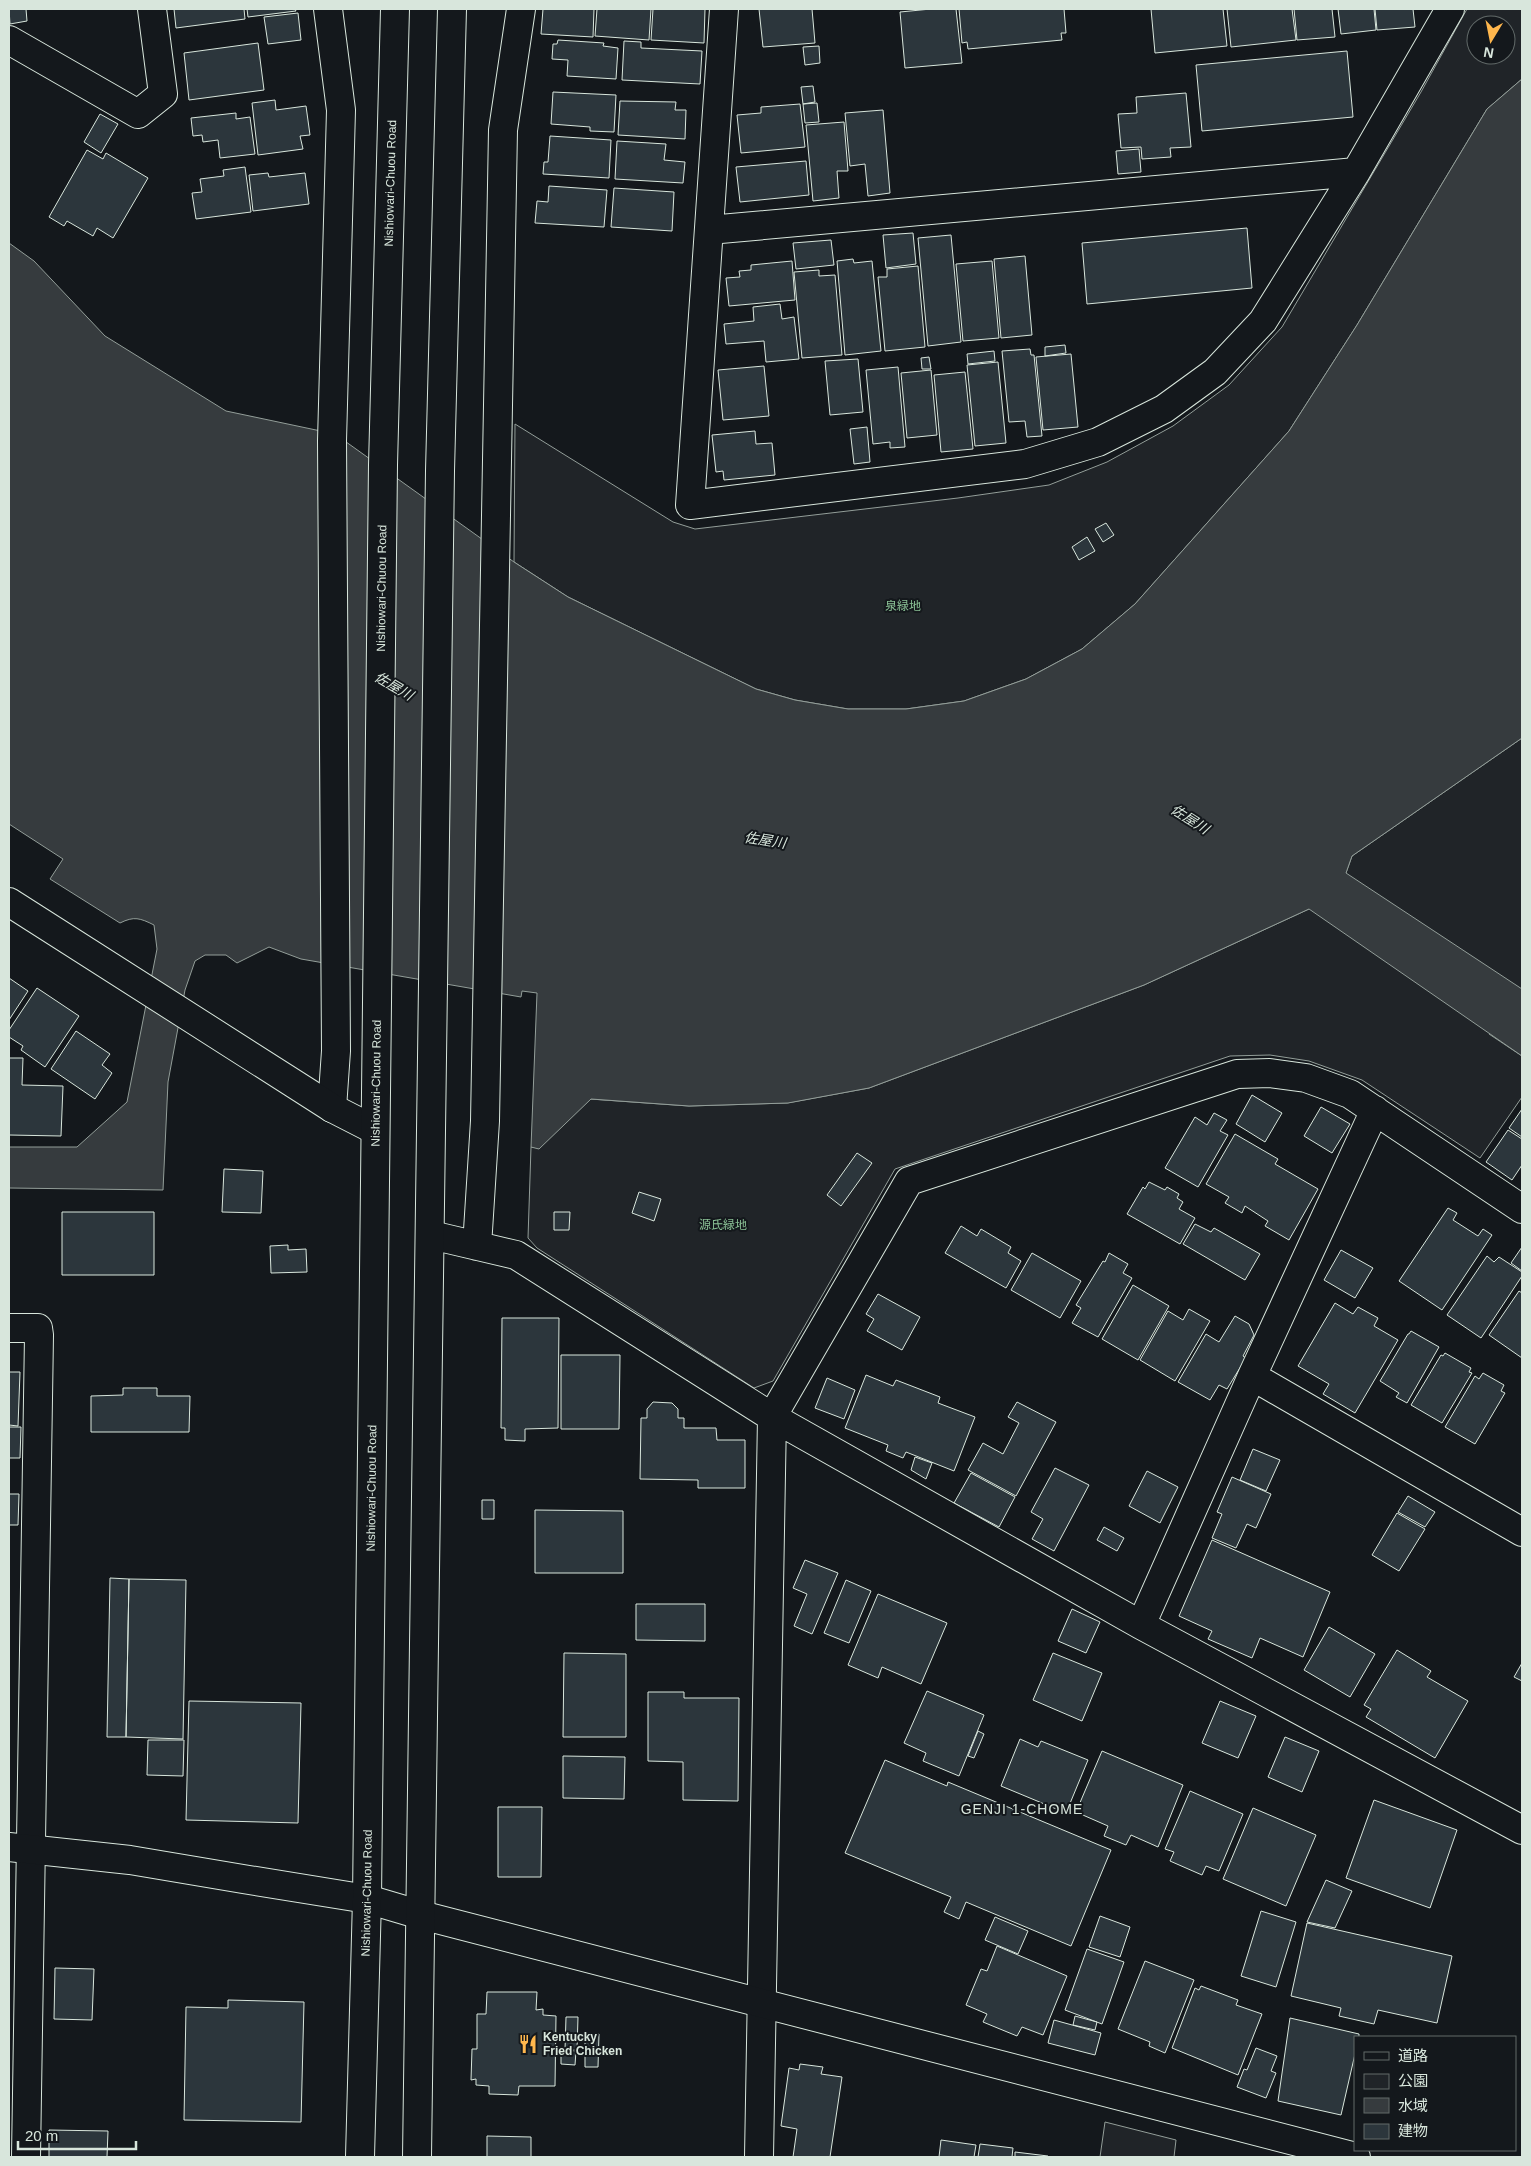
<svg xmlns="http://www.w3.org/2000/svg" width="1531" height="2166" font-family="Arial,'Noto Sans JP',sans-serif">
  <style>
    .green { fill: #202428; stroke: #939e99; fill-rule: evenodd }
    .water { fill: #363b3e; stroke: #939e99 }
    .building { fill: #2c363c; stroke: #d8e6dc }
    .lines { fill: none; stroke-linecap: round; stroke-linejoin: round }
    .street-casing { stroke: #d8e6dc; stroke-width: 30 }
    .secondary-casing { stroke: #d8e6dc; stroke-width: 30 }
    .primary-casing { stroke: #d8e6dc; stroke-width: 30 }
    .street { stroke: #14181c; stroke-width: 28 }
    .secondary { stroke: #14181c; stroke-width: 28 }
    .primary { stroke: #14181c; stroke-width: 28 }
    .labels { text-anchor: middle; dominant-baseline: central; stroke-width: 4; stroke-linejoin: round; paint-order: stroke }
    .street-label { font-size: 12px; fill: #d8e6dc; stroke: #14181c }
    .park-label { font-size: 12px; fill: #8ac095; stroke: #14181c }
    .poi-label { font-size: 12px; font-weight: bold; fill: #d8e6dc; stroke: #14181c; text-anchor: start }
    .water-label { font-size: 14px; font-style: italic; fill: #d8e6dc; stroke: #14181c }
    .neighbourhood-label { font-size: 14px; letter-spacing: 1px; fill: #d8e6dc; stroke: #14181c }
  </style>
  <rect width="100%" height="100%" fill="#14181c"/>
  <path class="green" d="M1467,9H1522V79L1487,109L1357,325L1289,431L1135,604L1082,649L1026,679L964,701L906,709H848L795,700L756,689L568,597L514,562L515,424L673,522L695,529L958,498L1049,485L1107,462L1173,426L1229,385L1282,327L1421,92ZM1476,25H1506V55H1476Z
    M1522,738V990L1489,1034L1522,1056V1097L1480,1158L1362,1080L1309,1061L1270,1055L1230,1056L895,1169L773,1381L754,1388L537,1248L528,1238L531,1147L539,1148L590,1099L689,1106L787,1103L869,1088L1144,985L1309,909L1346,873L1352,856Z
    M1105,2122L1176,2140L1174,2157H1100Z"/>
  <path class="water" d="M1522,79V738L1352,856L1346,873L1522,989V1056L1309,909L1144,985L869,1088L788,1103L689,1106L591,1099L539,1149L531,1147L537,993L522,991L521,997L301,959L269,947L237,963L226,955H205L195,961L185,990L168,1082L163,1190L9,1188V1147H77L127,1102L157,949L154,925C140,918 134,916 120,923L50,879L63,859L9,824V243L34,261L105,336L226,411L335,434L514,562L568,597L756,689L795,700L848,709H906L964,701L1026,679L1082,649L1135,604L1289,431L1357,325L1487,109Z"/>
  <path class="building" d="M9,9H26L27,21L10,24Z
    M174,9H244L245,19L176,28Z
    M247,9H295L296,11L248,17Z
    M543,9H594L593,37L541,34Z
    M597,9H651L649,40L595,36Z
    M653,9H705L704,43L651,40Z
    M759,9H812L815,43L763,47Z
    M931,9H956L962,63L905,68L900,12Z
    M959,9H1064L1066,33H1061L1062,40L968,49L967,42L962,43Z
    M1151,9H1223L1227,46L1155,53Z
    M1227,9H1292L1296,40L1231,47Z
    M1294,9H1332L1335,37L1297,40Z
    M1338,9H1374L1376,30L1341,34Z
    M1375,9H1413L1415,27L1377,30Z
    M298,13L301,40L268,44L264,17Z
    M558,40L604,43L603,46L618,48L616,79L567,76L568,60L552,59L553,44H557Z
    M624,41L641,42V48L702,51L700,84L622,80Z
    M258,43L264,90L189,100L184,53Z
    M819,46L820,63L805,65L803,47Z
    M1347,51L1353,117L1202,131L1196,65Z
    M813,86L815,102L803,104L801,87Z
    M553,92L616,95L614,132L590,131V127L551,124Z
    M1186,93L1191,147L1170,148L1171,157L1142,159L1141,147L1121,148L1118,114L1137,113L1136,97Z
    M275,100L276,110L306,106L310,135L300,136L303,149L258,155L252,103Z
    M620,101L676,102L675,110H686L685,139L618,135Z
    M817,103L819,122L805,123L803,104Z
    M800,104L805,147L741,153L737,115L761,113V107Z
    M883,110L890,193L868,196L865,164L850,166L845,113Z
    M236,113V119L250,117L255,154L220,158L218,140L203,142L202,135L193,136L191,118Z
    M100,114L118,124L101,153L84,142Z
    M844,122L848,171H837L839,198L813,201L806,125Z
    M550,136L611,140L609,178L543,174L544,162H548Z
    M617,141L666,144L664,160L685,162L683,183L615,179Z
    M1139,149L1141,172L1118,174L1116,151Z
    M87,150L103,159L106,153L148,178L113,238L97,228L93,236L67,221L64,226L49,217Z
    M806,161L809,195L740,202L736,167Z
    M245,167L251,212L196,219L192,193L202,192L200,179L224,176L223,170Z
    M268,173L269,177L305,173L309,204L253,211L249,175Z
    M549,186L607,190L604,227L535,223L537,201L548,202Z
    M614,188L674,192L672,231L611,227Z
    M1247,228L1252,288L1087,304L1082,243Z
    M913,233L916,264L886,268L883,235Z
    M951,235L961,342L928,346L918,238Z
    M831,240L834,265L796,269L793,243Z
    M1025,256L1032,335L1001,338L994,259Z
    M853,259L854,263L872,261L881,351L845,355L837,261Z
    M792,261L795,300L729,306L726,278L740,277L739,271L751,270V265Z
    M992,261L999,338L963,341L956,264Z
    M918,266L925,347L885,351L878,277H887V269Z
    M819,270V276L835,275L842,355L802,358L794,272Z
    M780,304L782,319L794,317L799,359L766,362L764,341L726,344L724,324L754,321L753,307Z
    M1065,345L1066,353L1045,356V347Z
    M1030,349L1031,355H1034L1042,436L1027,437L1025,421L1009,422L1002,351Z
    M994,351L995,361L968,364L967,354Z
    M1071,354L1078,427L1043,430L1036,357Z
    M929,357L931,369H922L921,358Z
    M858,359L863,412L830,415L825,361Z
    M998,362L1006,443L975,446L967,365Z
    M764,366L769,416L723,420L718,370Z
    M898,367L905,447L890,448V442L873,444L866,370Z
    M931,370L937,435L907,438L901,373Z
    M965,372L973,449L941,452L934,375Z
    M867,427L870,462L854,464L850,429Z
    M755,431L756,444L772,443L775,475L724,480L723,471L716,472L712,435Z
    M1106,523L1114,535L1103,542L1095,529Z
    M1087,537L1095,551L1079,560L1072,547Z
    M9,978L28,991L9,1020Z
    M37,988L79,1016L45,1067L21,1050L23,1046L9,1037V1030Z
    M76,1031L110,1054L102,1065L112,1073L95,1099L51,1069Z
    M9,1058H23L22,1085L63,1086L61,1136L9,1135Z
    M1252,1095L1282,1113L1265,1142L1236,1124Z
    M1321,1107L1350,1124L1332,1153L1304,1136Z
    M1522,1109V1137L1509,1128Z
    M1214,1113L1227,1120L1220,1131L1228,1135L1198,1187L1165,1168L1195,1117L1207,1125Z
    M1508,1130L1522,1139V1165L1512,1180L1486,1162Z
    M1235,1134L1278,1159L1275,1164L1318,1189L1289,1240L1265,1226L1268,1221L1245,1206L1242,1213L1225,1203L1229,1197L1206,1184Z
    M857,1153L872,1163L841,1206L827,1195Z
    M224,1169L263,1171L261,1213L222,1212Z
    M1149,1182L1165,1190L1167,1187L1179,1194L1177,1198L1183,1202L1179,1209L1195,1218L1180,1244L1127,1214L1143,1187L1145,1189Z
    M639,1192L661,1199L654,1221L632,1213Z
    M1448,1208L1457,1213L1453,1220L1478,1236L1483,1229L1492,1235L1442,1310L1399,1281Z
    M62,1212H154V1275H62Z
    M554,1212H570L569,1230H554Z
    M1195,1224L1211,1232L1214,1228L1260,1254L1245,1280L1183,1244Z
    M961,1226L977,1236L981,1229L1011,1247L1008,1253L1021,1261L1006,1288L945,1253Z
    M288,1245V1250L306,1249L307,1272L271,1273L270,1246Z
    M1522,1247V1271L1511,1263Z
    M1341,1250L1373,1268L1355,1298L1324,1280Z
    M1032,1253L1081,1281L1060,1318L1011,1290Z
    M1109,1253L1128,1264L1123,1273L1132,1278L1098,1337L1072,1323L1081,1308L1076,1305L1103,1261L1105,1262Z
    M1487,1256L1494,1262L1499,1257L1522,1272V1276L1481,1338L1447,1315Z
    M1133,1285L1169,1306L1138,1360L1102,1339Z
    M1519,1291L1522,1293V1358L1489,1335Z
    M878,1294L920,1317L902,1350L867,1331L874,1319L866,1314Z
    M1335,1303L1353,1314L1358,1307L1378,1318L1374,1326L1398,1340L1355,1413L1323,1394L1329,1384L1298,1366Z
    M1189,1309L1210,1321L1175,1381L1140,1360L1168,1311L1183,1320Z
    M1235,1316L1249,1324L1254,1335L1243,1356L1246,1358L1227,1389L1219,1385L1210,1400L1178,1382L1206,1334L1219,1342Z
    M502,1318H559L558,1428L525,1429V1441L505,1440V1428H501Z
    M1411,1331L1439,1347L1407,1403L1396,1397L1399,1393L1380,1381L1408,1334H1409Z
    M1445,1353L1471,1368L1469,1372L1472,1373L1442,1423L1411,1405L1441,1355L1443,1356Z
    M561,1355H620L619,1429H561Z
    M9,1372H20L18,1426L9,1425Z
    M1483,1373L1504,1385L1501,1391L1505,1393L1475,1444L1445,1427L1475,1376L1479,1379Z
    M866,1375L893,1386L896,1380L940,1397L938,1403L975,1417L954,1471L906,1452L903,1458L886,1451L888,1445L845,1428Z
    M827,1378L855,1390L844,1419L815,1408Z
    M123,1388H157V1396H190L189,1432H91V1396L123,1395Z
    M653,1402L672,1403L678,1409V1418H684V1428H716L717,1440H745V1488H698V1480L640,1479L641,1418H647V1409Z
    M1017,1402L1056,1422L1016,1496L968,1470L983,1443L1003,1454L1019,1423L1008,1417Z
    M9,1427H21L20,1458H9Z
    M1253,1449L1280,1460L1266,1491L1240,1480Z
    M915,1457L932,1463L926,1479L911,1470Z
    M1055,1468L1089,1485L1054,1551L1032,1539L1043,1519L1031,1512Z
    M1147,1471L1178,1487L1160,1523L1129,1506Z
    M971,1473L1015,1497L999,1527L954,1503Z
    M1232,1477L1271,1494L1256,1528L1247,1524L1236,1548L1212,1538L1222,1514L1217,1512Z
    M9,1494H19L18,1525H9Z
    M1408,1496L1435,1512L1425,1527L1398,1512Z
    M482,1500H494V1519H482Z
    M535,1510L623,1511V1573H535Z
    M1397,1513L1425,1529L1399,1571L1372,1555Z
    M1104,1527L1124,1538L1117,1551L1097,1540Z
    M1212,1540L1330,1592L1303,1657L1260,1638L1252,1658L1208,1639L1212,1631L1179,1616Z
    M805,1560L838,1573L812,1634L794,1626L807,1594L793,1588Z
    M110,1578L129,1579L126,1737H107Z
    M129,1579L186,1580L183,1739L126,1737Z
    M846,1580L871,1591L849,1643L824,1633Z
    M878,1594L947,1623L921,1684L882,1667L878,1678L848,1665Z
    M636,1604H705V1641L636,1640Z
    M1072,1609L1100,1622L1086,1653L1058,1641Z
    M1329,1627L1375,1654L1350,1697L1304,1670Z
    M1397,1650L1431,1671L1427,1677L1468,1701L1435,1758L1366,1717L1371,1709L1364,1705Z
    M564,1653L626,1654V1737H563Z
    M1053,1653L1102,1673L1082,1721L1033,1700Z
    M1522,1663V1681L1514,1677Z
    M927,1691L984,1715L959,1776L923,1761L926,1753L904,1743Z
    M648,1692H684V1698H739L738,1801L683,1800V1762L648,1761Z
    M189,1701L301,1703L298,1823L186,1820Z
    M1220,1701L1256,1716L1238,1758L1202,1743Z
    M978,1731L984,1734L974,1758L968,1756Z
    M1285,1737L1319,1751L1302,1792L1268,1777Z
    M1020,1739L1038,1747L1041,1741L1088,1760L1066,1813L1001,1786Z
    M148,1740H184L183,1776L147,1775Z
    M1102,1751L1183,1785L1158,1847L1131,1835L1126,1845L1104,1836L1108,1826L1076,1812Z
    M563,1756L625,1757L624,1799L563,1798Z
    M885,1760L947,1786L948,1782L1111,1850L1071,1946L966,1902L959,1919L944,1912L951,1897L845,1853Z
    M1190,1791L1243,1814L1219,1871L1206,1866L1202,1875L1170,1861L1174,1852L1165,1849Z
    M1374,1800L1457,1830L1430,1908L1346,1878Z
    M498,1807H542L541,1877H498Z
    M1253,1808L1316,1835L1286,1906L1223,1879Z
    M1326,1880L1352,1891L1335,1928L1307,1922Z
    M1261,1911L1296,1922L1276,1987L1241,1976Z
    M1100,1916L1130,1927L1120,1957L1089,1947Z
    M995,1917L1028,1931L1018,1954L985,1940Z
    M1307,1923L1452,1956L1437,2023L1378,2010L1374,2024L1339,2016L1341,2008L1291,1996Z
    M997,1946L1067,1976L1043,2035L1022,2027L1017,2036L983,2022L987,2014L966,2005L981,1969L987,1971Z
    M1087,1949L1124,1962L1102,2024L1065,2010Z
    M1145,1961L1194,1980L1165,2053L1149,2046L1150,2042L1118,2029Z
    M55,1968L94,1969L92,2020L54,2019Z
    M1201,1986L1238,2000L1236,2005L1262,2014L1238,2075L1172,2048L1195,1988L1199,1990Z
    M487,1992H537L536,2010L543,2009V2015L556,2016L555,2086H519L518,2095L489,2094V2086L476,2085V2079L471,2080L472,2049H477V2014H486Z
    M228,2000L304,2002L301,2122L184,2120L186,2007L228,2008Z
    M1075,2016L1097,2022L1095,2030L1073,2025Z
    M566,2017H578L577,2050H565Z
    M1290,2018L1359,2034V2037H1355V2054L1341,2115L1278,2101Z
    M1054,2020L1101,2033L1095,2055L1048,2043Z
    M599,2034L598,2067H585V2035Z
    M1256,2048L1277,2056L1271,2071L1276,2073L1266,2098L1237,2087L1244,2069L1247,2070Z
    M561,2050L576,2051L575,2065L561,2064Z
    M800,2064L823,2067L821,2074L842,2077L830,2157H793L797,2129L781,2126L789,2068L799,2070Z
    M49,2130L108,2131L107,2157H49Z
    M487,2136L531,2137V2157H487Z
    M941,2140L976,2145L974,2157H939Z
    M980,2144L1013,2148L1012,2157H978Z
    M1015,2152L1048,2156V2157H1015Z"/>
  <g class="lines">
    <g class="street-casing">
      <path id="street" d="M328,9L341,110L332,441L336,1051L332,1108
        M724,9L690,505L1025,464L1098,442L1164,409L1215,372L1263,321L1356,172L1450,9
        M9,40L138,114L163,94L152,9
        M709,230L1356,172
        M431,1235L516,1255L772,1417L1141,1625L1522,1830
        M477,1246L485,1121L503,130L521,9
        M9,1328H38L39,1335L26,2157
        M1252,1376L1522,1532
        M1141,1625L1252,1376L1375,1110
        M759,2157L772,1417L909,1181L1237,1074L1270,1073L1306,1078L1350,1094L1522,1209"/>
    </g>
    <g class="secondary-casing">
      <path id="secondary" d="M9,902L332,1108L375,1130
        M9,1847L130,1860L243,1879L367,1899L421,1915L1356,2157"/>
    </g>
    <g class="primary-casing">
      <g id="primary">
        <path id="s1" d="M360,2157L367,1899L383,465L395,9"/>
        <path d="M417,2157L440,471L452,9"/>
      </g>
    </g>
    <use href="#street" class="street"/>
    <use href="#secondary" class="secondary"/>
    <use href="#primary" class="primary"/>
  </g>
  <defs>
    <g id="restaurant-bare" transform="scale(1.5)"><path d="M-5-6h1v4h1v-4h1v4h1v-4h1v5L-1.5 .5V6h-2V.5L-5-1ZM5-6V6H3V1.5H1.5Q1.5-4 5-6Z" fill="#ffb74d" stroke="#14181c" stroke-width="2.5" paint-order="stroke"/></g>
  </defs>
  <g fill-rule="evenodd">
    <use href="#restaurant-bare" x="528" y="2044"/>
  </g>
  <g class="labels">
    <g class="street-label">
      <text stroke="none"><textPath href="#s1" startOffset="1974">Nishiowari-Chuou Road</textPath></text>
      <text stroke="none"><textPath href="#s1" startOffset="1569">Nishiowari-Chuou Road</textPath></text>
      <text stroke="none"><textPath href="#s1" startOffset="1074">Nishiowari-Chuou Road</textPath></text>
      <text stroke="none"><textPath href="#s1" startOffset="669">Nishiowari-Chuou Road</textPath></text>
      <text stroke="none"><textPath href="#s1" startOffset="264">Nishiowari-Chuou Road</textPath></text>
    </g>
    <g class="park-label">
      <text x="903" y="606">泉緑地</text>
      <text x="723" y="1225">源氏緑地</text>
    </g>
    <g class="poi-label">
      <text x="543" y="2037">Kentucky<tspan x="543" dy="14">Fried Chicken</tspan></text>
    </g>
    <g class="water-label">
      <text transform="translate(394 686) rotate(30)">佐屋川</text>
      <text transform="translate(1190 819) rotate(32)">佐屋川</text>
      <text transform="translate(765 840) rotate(9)">佐屋川</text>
    </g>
    <g class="neighbourhood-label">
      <text x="1022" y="1809">GENJI 1-CHOME</text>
    </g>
  </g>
  <rect width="1531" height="2166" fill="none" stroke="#d8e6dc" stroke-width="20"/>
  <rect x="1354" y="2036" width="162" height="115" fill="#14181c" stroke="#626a69"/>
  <rect x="1364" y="2052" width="25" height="8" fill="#14181c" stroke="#626a69"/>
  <text x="1398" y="2061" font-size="15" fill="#d8e6dc">道路</text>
  <rect x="1364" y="2074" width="25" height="15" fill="#202428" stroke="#626a69"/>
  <text x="1398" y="2086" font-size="15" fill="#d8e6dc">公園</text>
  <rect x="1364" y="2098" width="25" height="15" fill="#363b3e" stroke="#626a69"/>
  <text x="1398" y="2111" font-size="15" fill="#d8e6dc">水域</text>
  <rect x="1364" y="2124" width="25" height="15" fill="#2c363c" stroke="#626a69"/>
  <text x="1398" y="2136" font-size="15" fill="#d8e6dc">建物</text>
  <g transform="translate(1491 40) rotate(190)"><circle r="24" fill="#14181c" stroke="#626a69"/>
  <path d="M0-4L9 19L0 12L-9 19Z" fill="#ffb74d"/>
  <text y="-8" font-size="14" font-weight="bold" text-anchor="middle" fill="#d8e6dc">N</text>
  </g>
  <path d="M18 2141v8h118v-8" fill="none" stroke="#d8e6dc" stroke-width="2.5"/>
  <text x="25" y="2141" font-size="15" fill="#d8e6dc" stroke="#14181c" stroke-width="4" paint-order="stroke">20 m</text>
</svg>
